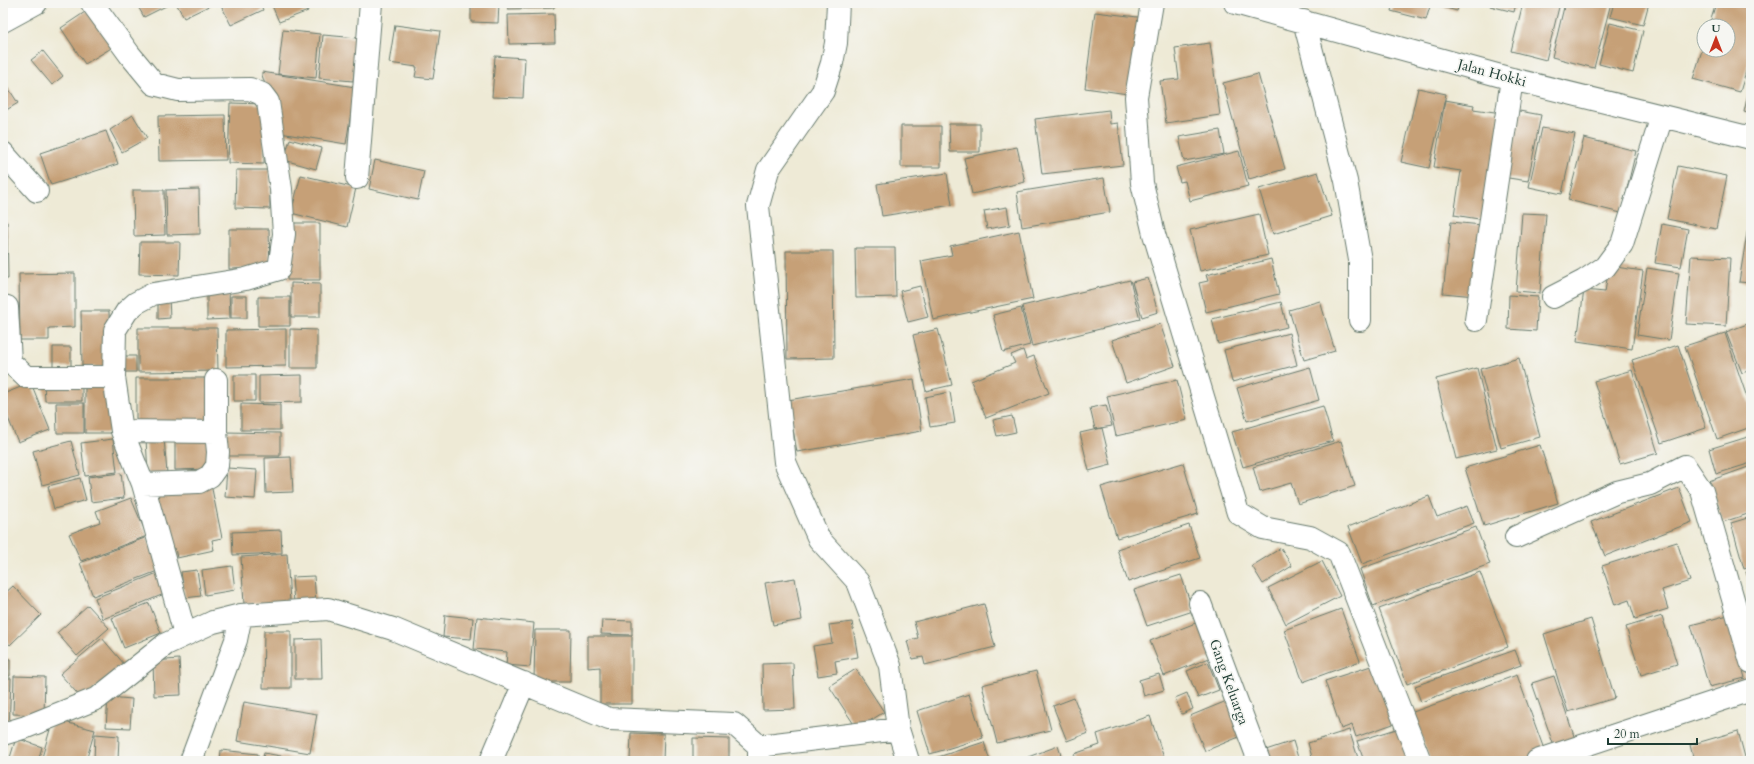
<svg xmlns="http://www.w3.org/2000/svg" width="1754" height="764" font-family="Cardo,serif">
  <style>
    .building { fill: #c6a077 }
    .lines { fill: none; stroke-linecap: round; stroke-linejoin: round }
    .minor-casing { stroke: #677a6d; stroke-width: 24 }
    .minor { stroke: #fff; stroke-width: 22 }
    .labels { text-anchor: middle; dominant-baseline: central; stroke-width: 3.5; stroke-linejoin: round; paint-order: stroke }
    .street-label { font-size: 14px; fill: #1f3d34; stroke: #f6f6f2 }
  </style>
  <rect width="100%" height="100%" fill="#f6f6f2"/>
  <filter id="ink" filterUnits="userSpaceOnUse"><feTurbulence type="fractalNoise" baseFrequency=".025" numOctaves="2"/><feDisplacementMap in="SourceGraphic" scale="8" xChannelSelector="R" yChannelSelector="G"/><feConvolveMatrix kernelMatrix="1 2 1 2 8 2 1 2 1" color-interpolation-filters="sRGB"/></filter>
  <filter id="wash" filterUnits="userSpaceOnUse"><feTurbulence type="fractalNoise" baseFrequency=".012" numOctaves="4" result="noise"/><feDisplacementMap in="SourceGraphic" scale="16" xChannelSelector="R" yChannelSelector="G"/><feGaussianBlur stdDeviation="0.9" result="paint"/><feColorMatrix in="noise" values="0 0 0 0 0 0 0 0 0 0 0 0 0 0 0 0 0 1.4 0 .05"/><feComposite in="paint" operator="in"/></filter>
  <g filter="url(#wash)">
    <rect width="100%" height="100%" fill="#eeead6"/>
    <g id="blocks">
      <path class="building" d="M136,3H172L144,17Z
        M176,3H215L184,18Z
        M220,3H260L263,10L231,25Z
        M271,3H304L308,11L279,22Z
        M471,3H499L498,23L471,22Z
        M508,3H554V8L508,9Z
        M1393,3H1431L1426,20L1391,11Z
        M1435,3H1459L1457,11L1435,5Z
        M1490,3H1516L1514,12L1490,6Z
        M1523,3H1560L1546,60L1511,51Z
        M1565,3H1611L1594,68L1552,57Z
        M1614,3H1649L1643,25L1610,17Z
        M1716,3H1736L1751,7V54L1740,92L1693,79L1704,44V50H1728V26H1709Z
        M88,10L113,47L85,64L61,28Z
        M1095,12L1146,18L1135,95L1085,88Z
        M554,14L555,43L509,44L508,15Z
        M1610,23L1643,31L1633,73L1599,64Z
        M395,25L440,31L433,79L415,77L417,67L389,63Z
        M283,30L320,34L316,78L278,74Z
        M323,35L358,38L353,81L319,78Z
        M1210,43L1220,115L1166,123L1160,81L1179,79L1175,48Z
        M43,51L63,76L52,85L31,60Z
        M495,56L525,58L523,98L492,97Z
        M262,72L355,87L346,144L280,133L262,75Z
        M1258,74L1285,169L1249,179L1223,83Z
        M3,80L18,103L3,112Z
        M1750,85H1751V114L1744,112Z
        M1418,88L1446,94L1429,168L1401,162Z
        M1445,100L1474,105L1473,109L1502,113L1485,220L1454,215L1461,171L1434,167Z
        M230,103L265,104L264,164L228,163Z
        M1109,110L1110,124L1118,123L1123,165L1042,174L1035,119Z
        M1514,110L1541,115L1528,181L1502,177Z
        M133,115L147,138L122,152L110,130Z
        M225,115L226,160L159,161L158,116Z
        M949,124H980V152H950Z
        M901,126H941V167H901Z
        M1542,128L1575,134L1562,194L1529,187Z
        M1220,130L1224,154L1184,161L1179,137Z
        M106,131L118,164L51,185L40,153Z
        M1584,138L1636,151L1621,213L1568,200Z
        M290,139L322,148L316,169L284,160Z
        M1017,147L1025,182L972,194L964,158Z
        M1239,151L1248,186L1190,201L1185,181L1180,182L1176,167Z
        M375,160L424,171L418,200L369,189Z
        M1678,166L1727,176L1716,229L1667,219Z
        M236,170H270V209L235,208Z
        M1318,172L1332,216L1273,234L1259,189Z
        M947,173L952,205L882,216L877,184Z
        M301,175L356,188L347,227L291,213Z
        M1104,178L1110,212L1022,227L1017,192Z
        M199,189L200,234L167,235L166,190Z
        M133,190H164L165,235L134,236Z
        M1007,207L1010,225L987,229L984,211Z
        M1522,213L1546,214L1540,293L1516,291Z
        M1259,214L1268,255L1200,271L1190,230Z
        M3,222H7L8,279H3Z
        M1451,222L1482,225L1475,296L1443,293Z
        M287,223H320V280H287Z
        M1662,224L1688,229L1681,267L1655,263Z
        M1748,227H1751V283L1739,282Z
        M229,229H269L270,269H229Z
        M1019,231L1033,299L933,320L921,261L952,255L950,246Z
        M140,242H180L179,275L139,274Z
        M855,248H895L896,297L856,298Z
        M786,251H833L834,358L787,359Z
        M1691,256L1730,258L1726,326L1686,324Z
        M1271,259L1279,294L1206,312L1199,283L1208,281L1206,275Z
        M1609,266L1643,271L1632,349L1577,341L1584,290L1605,292Z
        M1647,268L1679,273L1669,340L1637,335Z
        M75,273V327L49,328V340H20L19,274Z
        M1148,278L1158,312L1142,317L1132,282Z
        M1130,280L1140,319L1032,346L1022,306Z
        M291,283L320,284V317H291Z
        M920,286L928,317L908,322L900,291Z
        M207,288H229L230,319L207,320Z
        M1509,295L1538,297L1536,331L1508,329Z
        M231,296H247V318H231Z
        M158,297H169L170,318L158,319Z
        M258,297H290V326H258Z
        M1320,301L1335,351L1304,360L1289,310Z
        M1281,302L1287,327L1218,344L1212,319Z
        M1021,308L1030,345L1003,352L993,315Z
        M81,311H109L110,367H82Z
        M1750,323L1751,370L1742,373L1726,332Z
        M1160,324L1175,366L1126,383L1112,340Z
        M138,328H217L218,371L138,372Z
        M286,329V366L226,367V330Z
        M290,329L317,330V368H290Z
        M938,329L952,385L926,391L913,335Z
        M1289,333L1297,365L1232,382L1224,350Z
        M1725,333L1751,409V427L1717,439L1685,346Z
        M1678,345L1706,428L1661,443L1632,360Z
        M53,347H71V367H53Z
        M1023,350L1026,359L1034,356L1049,393L986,418L971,381L1015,363L1011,355Z
        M117,356H136V372H117Z
        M1519,358L1540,437L1501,448L1480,369Z
        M1310,367L1319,400L1247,421L1237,388Z
        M1477,368L1497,449L1456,459L1436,379Z
        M1632,370L1658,453L1620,464L1594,381Z
        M234,375H255V401H234Z
        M302,375V402L259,403V376Z
        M136,378H207L211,424H136Z
        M914,379L922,431L797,452L788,400Z
        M1177,380L1187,420L1116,436L1107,396Z
        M31,383L50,430L18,442L3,406V394Z
        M82,383V401H45L44,384Z
        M110,383L111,433H85V384Z
        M950,392L955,423L930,427L925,397Z
        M56,403H84V433H57Z
        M241,404L280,405V430H241Z
        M1106,405L1112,426L1095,429L1090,408Z
        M1323,406L1333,441L1243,467L1232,432Z
        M1012,416L1016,432L997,436L993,420Z
        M1102,428L1111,465L1089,471L1080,433Z
        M224,432L280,433V456H224Z
        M1751,436V463L1716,474L1709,449Z
        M164,438L167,473L148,474L146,439Z
        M208,438L209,469L175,470V439Z
        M113,439L117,472L85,476L81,443Z
        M71,441L80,475L42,485L33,451Z
        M1341,441L1355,486L1298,504L1291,483L1260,492L1253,467Z
        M1540,445L1558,503L1484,526L1465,468Z
        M291,457L293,492L266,493L265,458Z
        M1183,463L1198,514L1117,538L1101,487Z
        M1751,466V513L1723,522L1709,481Z
        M227,468L257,470L255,499L225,497Z
        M121,473L124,498L91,502L88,477Z
        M80,478L86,500L54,509L48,486Z
        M211,484L222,538L212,540L214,550L177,558L175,548L165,550L153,496Z
        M1679,488L1692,522L1605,556L1591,522Z
        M1429,496L1437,517L1467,506L1474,523L1362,564L1348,527Z
        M131,498L147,536L81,561L69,534L100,522L96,511Z
        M1751,517V567L1744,569L1731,523Z
        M1189,525L1200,558L1128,582L1117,549Z
        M1476,527L1490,564L1373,606L1360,569Z
        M281,530L282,553L233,555L232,532Z
        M147,537L160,570L93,596L80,563Z
        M1677,542L1690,581L1662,590L1668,609L1635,619L1629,600L1615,605L1602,566Z
        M1281,548L1292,566L1263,584L1252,566Z
        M287,554L290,602L244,604L241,557Z
        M1322,561L1340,596L1286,624L1268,588Z
        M232,566L235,590L205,595L202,570Z
        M197,570L201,596L185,598L181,572Z
        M1751,570V587L1746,572Z
        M160,572L169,592L103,619L95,598Z
        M1480,572L1508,647L1407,684L1379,609Z
        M1181,575L1193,611L1147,626L1134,590Z
        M314,576L316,602L294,603L292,577Z
        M795,578L802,620L773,625L765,583Z
        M13,586L41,615L10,645L3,638V595Z
        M149,603L161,633L124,648L112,618Z
        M984,604L995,647L925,665L923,657L912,659L907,641L918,638L914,622Z
        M88,605L109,628L77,656L57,633Z
        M1341,609L1360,661L1303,682L1284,630Z
        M445,615L473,618L471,639L443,637Z
        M1728,615L1745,678L1709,687L1691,625Z
        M1662,616L1677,664L1641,675L1626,627Z
        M477,617L534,623L530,667L506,665L507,652L474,649Z
        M1591,619L1615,698L1568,712L1544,634Z
        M602,620L632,621V635L601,634Z
        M852,622L858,657L835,661L837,673L818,676L813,646L832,643L829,625Z
        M1198,622L1212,657L1164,676L1150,641Z
        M535,630H571L570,682H534Z
        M264,631H291V688H263Z
        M588,636H632V704H600V667L588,668Z
        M102,638L124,664L83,700L60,674Z
        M321,639L322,679H295V640Z
        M1515,650L1521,665L1421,702L1415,686Z
        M3,658L10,659V676H3Z
        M179,659L181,695L154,696L153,661Z
        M1208,662L1219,690L1198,698L1187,671Z
        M793,663L795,709L763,710L762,664Z
        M1377,664L1396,723L1356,737L1352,725L1341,729L1325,681Z
        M856,669L884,712L857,729L829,686Z
        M1036,671L1051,730L997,743L982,685Z
        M1159,674L1164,690L1144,696L1139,680Z
        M1517,675L1545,752L1520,761H1430L1413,712Z
        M14,676L45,677L44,715L13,714Z
        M1554,676L1577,745L1556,752L1532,683Z
        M3,678H11L9,729H3Z
        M1187,693L1193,709L1182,714L1175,698Z
        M969,694L983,738L930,754L917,711Z
        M108,697L132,699L130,728L106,727Z
        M1074,698L1088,733L1067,741L1053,706Z
        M1229,700L1244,735L1205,751L1190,716Z
        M244,702L317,714L310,753L237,741Z
        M1150,716L1165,761H1077L1074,754L1100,745L1097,734Z
        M53,719L95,730L86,761H41Z
        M1400,728L1410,761H1364L1357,741Z
        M1349,730L1359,761H1313L1308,743Z
        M1738,731L1746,761H1694L1690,745Z
        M631,733L664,734L663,761H630Z
        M95,734L119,736L118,761H94Z
        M16,738L42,747L38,761H9Z
        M693,738L729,739V761H693Z
        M1293,741L1299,761H1269L1266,750Z
        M984,742L990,761H930L929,760Z
        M1058,746L1063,761H1030L1028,757Z
        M221,750L258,754V761H220Z
        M264,753L303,760V761H262Z"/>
    </g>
  </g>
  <g filter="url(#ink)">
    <use href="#blocks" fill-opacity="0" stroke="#677a6d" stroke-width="1"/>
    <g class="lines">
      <g class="minor-casing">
        <path id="minor" d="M92,3L130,55L154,84L178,90L250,89L262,94L268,102L281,189L284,234L279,269L246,279L153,294L136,303L127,311L115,330L114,377
          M838,3L836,43L832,63L823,91L768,170L758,206L785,462L819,539L858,582L890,666L898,729L908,761
          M1152,3L1136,97L1142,183L1154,234L1238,513L1263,528L1310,537L1339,553L1420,761
          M1235,3L1512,79L1751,138
          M3,21L36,3
          M1304,21L1346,181L1360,260V320
          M3,153L37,191
          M357,178L371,3
          M1553,297L1584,281L1605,267L1622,244L1662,116
          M3,306L7,307L10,362L26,377H114L122,431L143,484L185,634
          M1476,320L1512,79
          M122,431L216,432
          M143,484L199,482L210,476L217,466L218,452L216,432V380
          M1516,537L1617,492L1650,484L1685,466L1702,491L1751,662
          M1200,603L1259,761
          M3,734L26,727L98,698L166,644L213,622L241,615L328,609L393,629L609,719L734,724L759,746V761
          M759,746L898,729
          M191,761L236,640L241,615
          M491,761L524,683
          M1537,761L1751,690"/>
      </g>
      <use href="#minor" class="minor"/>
    </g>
  </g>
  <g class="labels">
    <g class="street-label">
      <text transform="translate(1492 73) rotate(15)">Jalan Hokki</text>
      <text transform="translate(1229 682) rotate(70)">Gang Keluarga</text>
    </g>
  </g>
  <rect width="1754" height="764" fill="none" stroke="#f6f6f2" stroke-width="16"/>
  <g transform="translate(1716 38)"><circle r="19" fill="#f6f6f2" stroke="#a0aca6"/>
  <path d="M0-3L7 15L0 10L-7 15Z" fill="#c8321e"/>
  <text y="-6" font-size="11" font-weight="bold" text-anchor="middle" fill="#1f3d34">U</text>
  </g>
  <path d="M1608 738v6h89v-6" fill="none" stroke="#1f3d34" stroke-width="2"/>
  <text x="1614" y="738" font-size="12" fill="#1f3d34" stroke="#f6f6f2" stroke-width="3" paint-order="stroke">20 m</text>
</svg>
